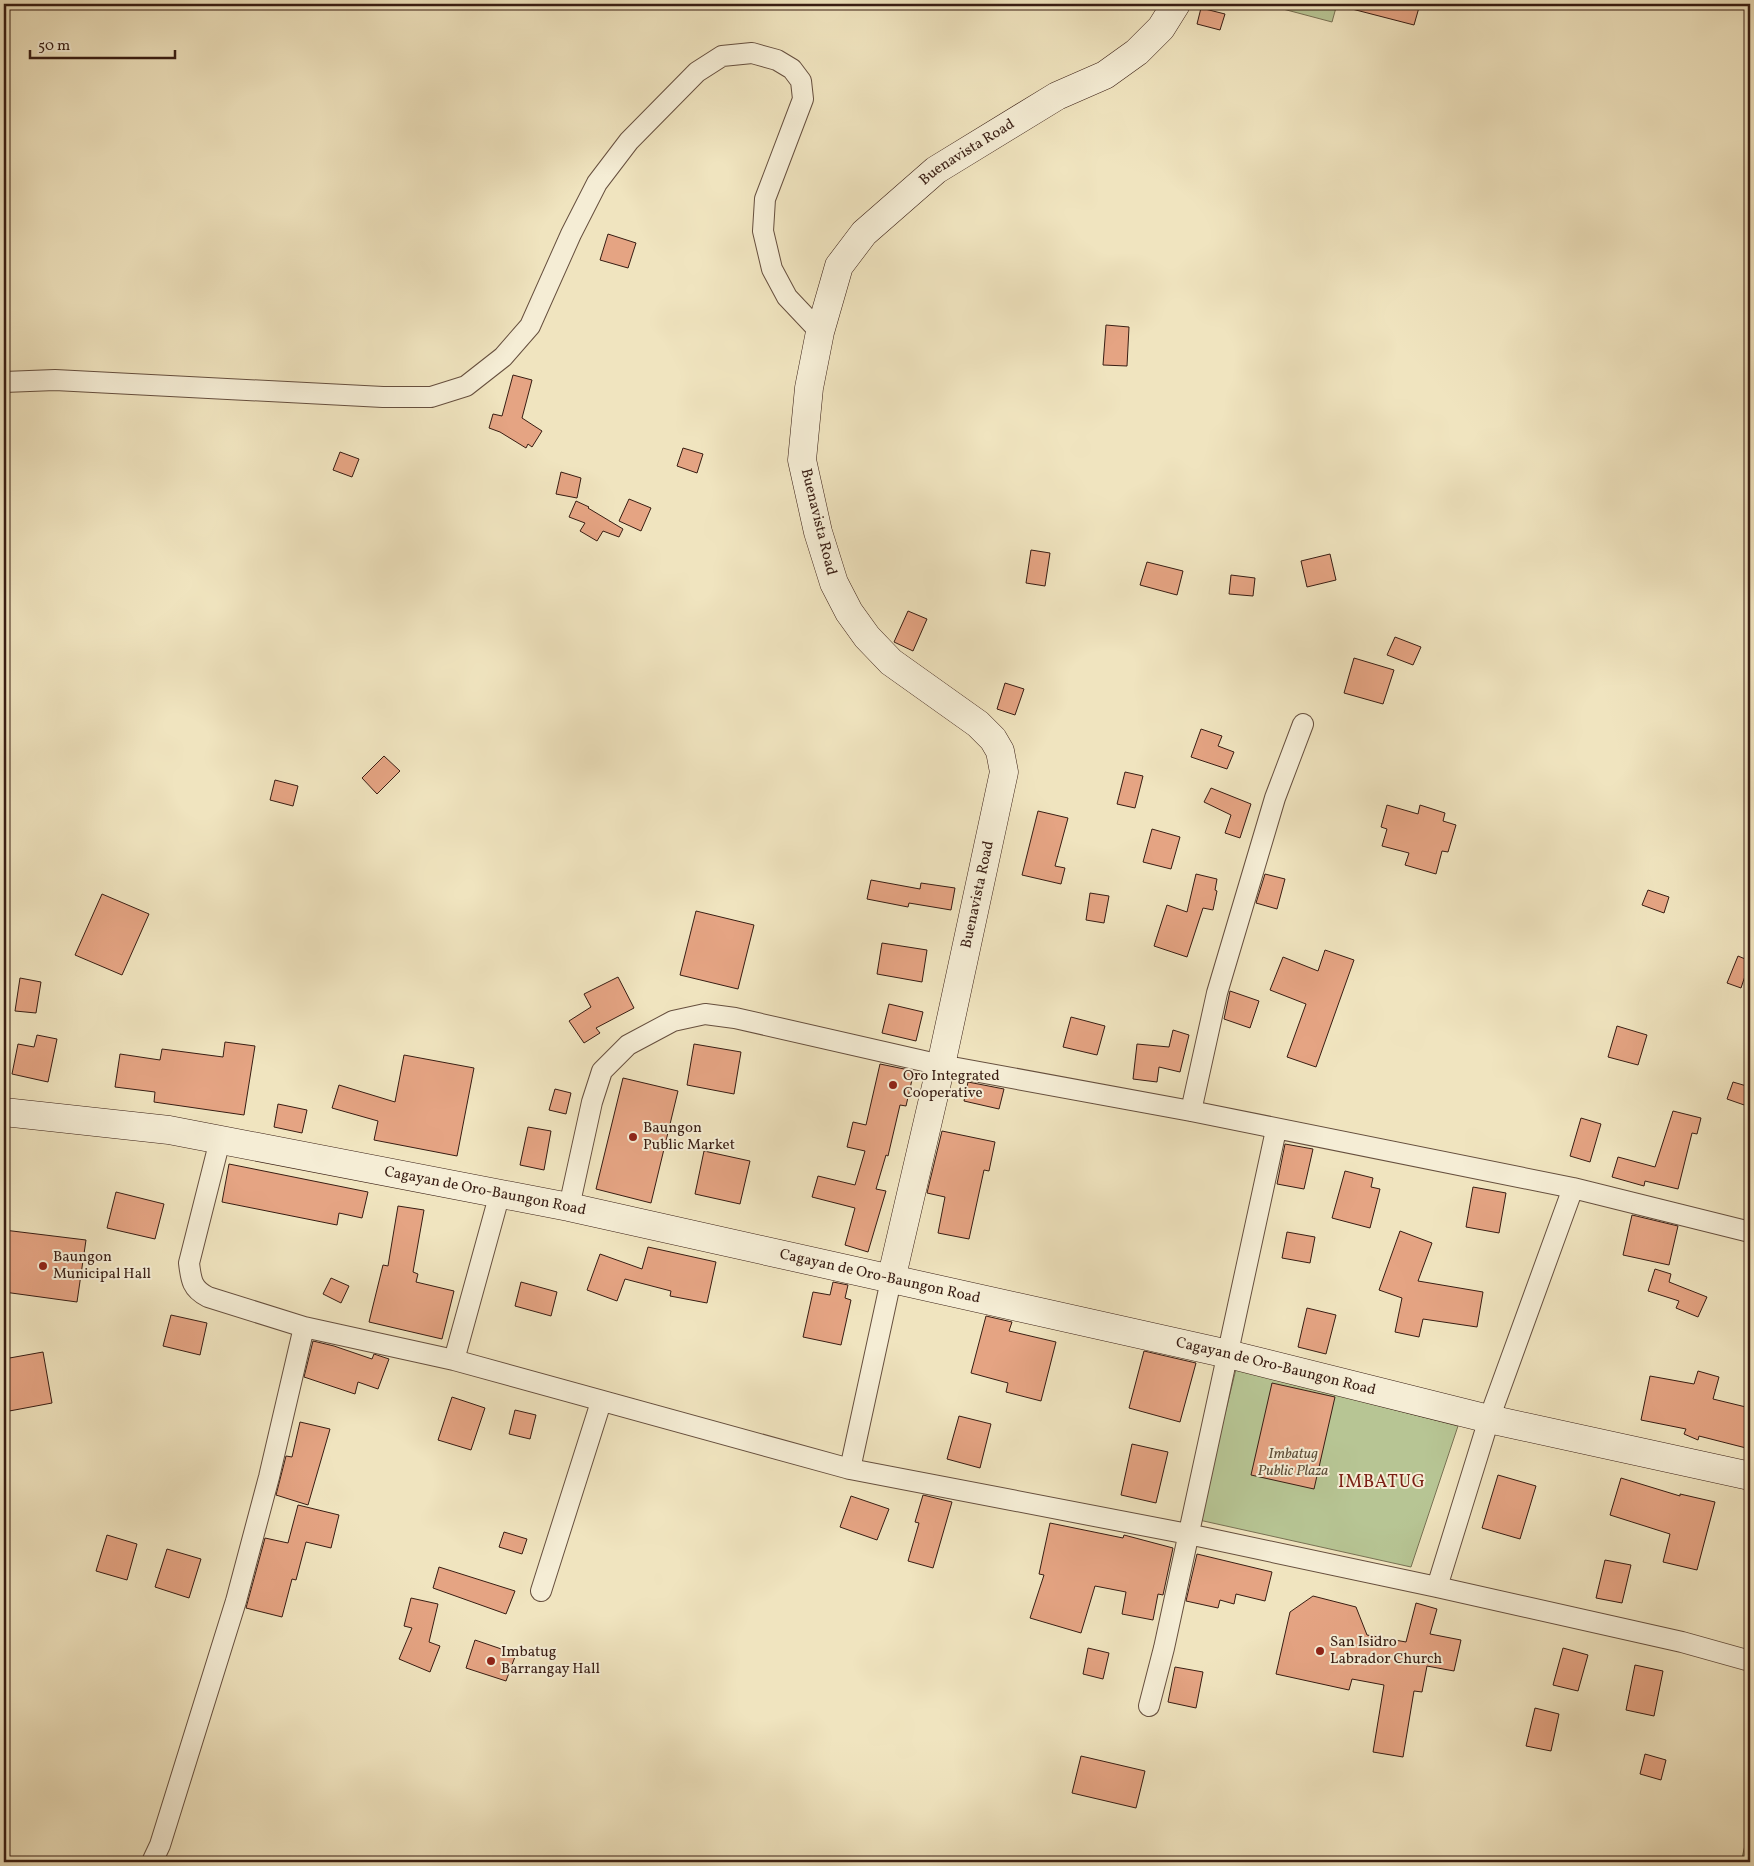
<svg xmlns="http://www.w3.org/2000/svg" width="1754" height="1866" font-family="Vollkorn,serif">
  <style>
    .green { fill: #b7c594; stroke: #787154 }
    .building { fill: #e5a483; stroke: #381d13 }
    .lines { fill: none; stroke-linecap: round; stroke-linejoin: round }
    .street-casing { stroke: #664f3e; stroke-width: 22 }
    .secondary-casing { stroke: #381d13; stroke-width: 29 }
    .street { stroke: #f5edd5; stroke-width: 20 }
    .secondary { stroke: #f5edd5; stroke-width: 28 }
    .poi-dot { fill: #8f2418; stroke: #f5edd5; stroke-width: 2 }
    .labels { text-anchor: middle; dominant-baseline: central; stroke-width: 4; stroke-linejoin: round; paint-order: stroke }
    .street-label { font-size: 15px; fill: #381d13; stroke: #f5edd5 }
    .poi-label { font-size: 15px; fill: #381d13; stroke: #f5edd5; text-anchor: start }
    .park-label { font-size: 15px; font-style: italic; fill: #5e4f3a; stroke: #f5edd5 }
    .quarter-label { font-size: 18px; letter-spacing: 1px; fill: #7a1f14; stroke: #f5edd5 }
  </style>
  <rect width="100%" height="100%" fill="#f0e4bf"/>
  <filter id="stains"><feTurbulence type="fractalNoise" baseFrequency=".004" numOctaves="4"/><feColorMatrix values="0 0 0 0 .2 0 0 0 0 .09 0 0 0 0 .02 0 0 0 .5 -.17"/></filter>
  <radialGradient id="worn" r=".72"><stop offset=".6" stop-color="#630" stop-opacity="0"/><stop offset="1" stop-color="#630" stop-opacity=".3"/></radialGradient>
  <path class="green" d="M1264,4H1337L1332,22Z
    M1236,1369L1458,1426L1411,1567L1199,1520Z
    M1750,1824V1862H1741Z"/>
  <path class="building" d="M1353,4H1420L1414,25L1352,9Z
    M1201,8L1225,14L1220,30L1197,24Z
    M608,234L636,243L628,268L600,260Z
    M1106,325L1129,327L1127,366L1103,365Z
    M513,375L532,380L522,418L542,431L532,447L528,444L526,448L500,432L489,428L493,414L502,416Z
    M683,448L703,454L697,473L677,466Z
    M340,452L359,459L352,477L333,470Z
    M561,472L581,478L577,498L556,494Z
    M629,499L651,508L641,531L619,521Z
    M576,501L589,507L588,508L623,529L619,537L603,531L597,541L580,531L585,523L569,517Z
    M1031,550L1050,553L1045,586L1026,583Z
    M1330,554L1336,580L1307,587L1301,561Z
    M1147,562L1183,571L1177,595L1140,585Z
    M1231,575L1255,578L1253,596L1229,594Z
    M908,611L927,619L913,651L894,642Z
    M1395,637L1421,647L1413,665L1387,655Z
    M1354,658L1394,670L1383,704L1344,693Z
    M1005,683L1024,689L1015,715L997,709Z
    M1201,729L1222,736L1218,746L1234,752L1227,769L1191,757Z
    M384,756L400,771L377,794L362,778Z
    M1125,772L1143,776L1135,808L1117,804Z
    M275,780L298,786L293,806L270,800Z
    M1211,788L1251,804L1240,838L1225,833L1231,815L1204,802Z
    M1387,805L1418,814L1420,805L1445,813L1443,821L1456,825L1448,852L1442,851L1436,874L1405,865L1409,853L1382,846L1387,829L1381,827Z
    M1038,811L1068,818L1055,866L1065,868L1061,884L1022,875Z
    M1152,829L1180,837L1171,869L1143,862Z
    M1196,874L1217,879L1215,890L1217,891L1213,910L1203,908L1187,957L1154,946L1167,905L1187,912Z
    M1265,874L1285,879L1277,909L1256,903Z
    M871,880L920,889L921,883L955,888L951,910L909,903L908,907L867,899Z
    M1648,890L1669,897L1664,913L1642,905Z
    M1090,893L1109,896L1104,923L1086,920Z
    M102,894L149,914L122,975L75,955Z
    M696,911L754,925L738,989L680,975Z
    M882,943L927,950L922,982L877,974Z
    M1325,950L1354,960L1316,1067L1287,1057L1306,1004L1270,990L1283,957L1318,971Z
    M1738,956L1750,961L1741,988L1727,983Z
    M618,977L634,1008L596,1028L600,1033L584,1043L569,1021L591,1007L584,994Z
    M20,978L41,982L36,1013L15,1011Z
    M1230,991L1259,1001L1250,1028L1224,1019Z
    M889,1004L923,1012L916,1041L882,1033Z
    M1071,1017L1105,1026L1097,1055L1063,1047Z
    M1617,1026L1647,1035L1638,1065L1608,1057Z
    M1173,1030L1189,1035L1180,1072L1159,1067L1157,1082L1133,1079L1137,1044L1169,1047Z
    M37,1035L57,1039L48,1082L12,1074L18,1044L34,1047Z
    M225,1042L255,1046L244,1115L154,1102L155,1092L115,1087L120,1054L160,1060L162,1049L223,1057Z
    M694,1044L741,1052L734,1094L687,1085Z
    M404,1055L474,1068L457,1156L374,1140L378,1121L332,1108L339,1085L395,1102Z
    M880,1064L914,1071L906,1106L900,1105L888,1156L886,1155L876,1189L886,1191L868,1252L845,1245L855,1208L812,1197L818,1176L855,1185L865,1151L847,1147L853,1122L866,1125Z
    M623,1078L678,1091L651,1203L596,1189Z
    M968,1082L1004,1089L999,1109L964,1101Z
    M1733,1082L1750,1087V1107L1727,1099Z
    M555,1089L571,1093L566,1114L549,1110Z
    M278,1104L307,1110L302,1133L274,1127Z
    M1673,1111L1701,1118L1697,1134L1692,1133L1678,1189L1645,1181L1644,1186L1612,1177L1618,1157L1655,1167Z
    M1581,1118L1601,1124L1590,1162L1570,1156Z
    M528,1127L551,1131L544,1170L520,1165Z
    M942,1131L995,1142L989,1171L984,1170L969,1239L938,1233L945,1197L927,1193Z
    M1285,1144L1313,1149L1304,1189L1277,1184Z
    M704,1151L750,1161L740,1204L695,1194Z
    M229,1164L368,1192L362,1218L339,1213L337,1225L222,1202Z
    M1345,1171L1373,1178L1371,1187L1380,1189L1370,1228L1332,1218Z
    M1473,1187L1506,1193L1499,1233L1466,1227Z
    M116,1192L164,1204L155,1239L107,1228Z
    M398,1206L424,1210L413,1272L418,1274L416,1282L454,1291L442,1339L369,1322L383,1265L388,1266Z
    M1632,1215L1678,1226L1669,1265L1623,1255Z
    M4,1230L86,1240L77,1302L4,1292Z
    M1400,1231L1432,1243L1418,1281L1483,1292L1477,1327L1423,1319L1419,1337L1395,1332L1402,1298L1379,1290Z
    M1287,1232L1315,1237L1310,1263L1282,1258Z
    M648,1247L716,1262L707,1303L670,1296L671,1291L625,1279L617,1301L587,1290L600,1254L642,1269Z
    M1655,1269L1671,1274L1669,1282L1707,1297L1698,1317L1676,1308L1679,1301L1648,1291Z
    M331,1278L349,1286L341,1303L323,1294Z
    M521,1282L557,1292L551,1316L515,1306Z
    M833,1282L848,1285L845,1298L851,1300L841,1345L803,1337L813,1292L830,1295Z
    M1307,1308L1336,1315L1326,1354L1298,1347Z
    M171,1315L207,1323L200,1355L163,1346Z
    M986,1316L1012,1322L1009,1331L1056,1342L1041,1401L1006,1392L1008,1383L971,1373Z
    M313,1341L334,1346L372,1359L374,1354L389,1359L378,1389L358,1382L355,1394L304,1377Z
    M1144,1351L1196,1363L1180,1422L1129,1408Z
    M43,1352L52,1403L4,1412V1359Z
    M1698,1371L1719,1377L1713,1399L1750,1408V1449L1699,1436L1698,1440L1684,1434L1686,1429L1641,1420L1650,1376L1694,1384Z
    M1272,1383L1335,1397L1314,1489L1251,1475Z
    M452,1397L485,1408L471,1450L438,1440Z
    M515,1410L536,1415L530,1439L509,1434Z
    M959,1416L991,1424L980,1468L947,1459Z
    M300,1422L330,1429L308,1505L276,1495L286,1456L292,1457Z
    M1132,1444L1168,1452L1156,1503L1121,1495Z
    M1498,1475L1536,1486L1520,1539L1482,1528Z
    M1621,1478L1680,1496V1494L1715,1502L1697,1570L1663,1562L1670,1534L1610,1515Z
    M923,1495L952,1502L933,1568L908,1561L919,1523L915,1522Z
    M851,1496L889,1509L877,1540L840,1527Z
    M298,1505L339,1515L331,1548L306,1542L296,1580L292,1579L282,1617L246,1608L265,1538L288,1543Z
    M1050,1523L1123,1538L1124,1535L1173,1548L1163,1595L1158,1594L1153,1620L1122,1614L1126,1592L1095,1586L1081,1633L1030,1618L1044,1575L1039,1574Z
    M504,1532L527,1539L522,1554L499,1547Z
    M107,1535L137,1544L127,1580L96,1571Z
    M167,1549L201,1559L189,1598L155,1587Z
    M1197,1554L1272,1572L1265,1601L1236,1594L1234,1604L1220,1600L1218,1608L1186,1601Z
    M1605,1560L1631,1565L1622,1603L1596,1598Z
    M439,1567L515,1591L506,1614L433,1588Z
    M1313,1596L1356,1607L1367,1635L1406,1642L1416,1603L1437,1609L1430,1634L1461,1640L1454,1671L1427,1666L1422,1692L1414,1691L1403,1757L1373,1752L1384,1685L1352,1679L1349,1690L1276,1674L1290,1612Z
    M411,1598L438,1604L429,1642L440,1646L430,1672L399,1659L412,1628L404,1626Z
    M475,1640L516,1654L506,1681L466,1668Z
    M1088,1648L1109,1653L1103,1679L1083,1674Z
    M1563,1648L1588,1655L1578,1691L1553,1685Z
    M1635,1665L1663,1671L1654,1716L1626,1710Z
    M1175,1667L1203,1672L1196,1708L1168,1702Z
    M1535,1708L1559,1714L1551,1751L1526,1746Z
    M1645,1754L1666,1760L1661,1780L1640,1774Z
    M1081,1756L1145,1771L1136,1808L1072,1793Z"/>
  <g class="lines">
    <g class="street-casing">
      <path id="street" d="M4,382L55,380L383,397H431L466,386L503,357L530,326L571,234L597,183L629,141L697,72L722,56L752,53L777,60L792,69L801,81L803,99L765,199L763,231L772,269L787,297L820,332
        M1191,1111L1217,993L1275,798L1303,724
        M220,1140L189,1263C191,1280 192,1289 208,1297L304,1327L454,1360L850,1469L1188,1534L1437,1587L1682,1642L1750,1661
        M569,1207L592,1102L602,1071L628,1045L673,1021L705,1014L735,1018L941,1065L1191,1111L1573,1188L1750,1232
        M454,1360L500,1193
        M850,1469L891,1280
        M1437,1587L1489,1419L1573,1188
        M541,1591L601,1402
        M1149,1706L1164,1648L1276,1130
        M152,1862L160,1845L236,1601L269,1477L304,1327"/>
    </g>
    <g class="secondary-casing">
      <g id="secondary">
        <path id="s1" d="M4,1112L169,1130L569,1207L1228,1354L1489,1419L1750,1476"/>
        <path id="s2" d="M891,1280L941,1065L1004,772L1000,751L993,739L978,724L891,662L867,637L849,612L834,583L818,532L802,460L809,388L820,332L839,266L864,233L936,170L1057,96L1105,75L1137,52L1161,28L1176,4"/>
      </g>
    </g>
    <use href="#street" class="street"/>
    <use href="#secondary" class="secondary"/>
  </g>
  <g class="poi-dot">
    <circle cx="893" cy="1085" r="5"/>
    <circle cx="633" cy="1137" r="5"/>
    <circle cx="43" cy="1266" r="5"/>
    <circle cx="1320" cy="1651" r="5"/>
    <circle cx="491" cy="1661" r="5"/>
  </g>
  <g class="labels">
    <g class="street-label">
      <text stroke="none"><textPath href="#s2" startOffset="1280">Buenavista Road</textPath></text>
      <text transform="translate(818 522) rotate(76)">Buenavista Road</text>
      <text stroke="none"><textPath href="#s2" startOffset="395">Buenavista Road</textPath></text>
      <text stroke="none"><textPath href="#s1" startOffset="488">Cagayan de Oro-Baungon Road</textPath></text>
      <text stroke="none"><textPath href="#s1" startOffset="892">Cagayan de Oro-Baungon Road</textPath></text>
      <text stroke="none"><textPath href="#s1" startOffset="1298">Cagayan de Oro-Baungon Road</textPath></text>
    </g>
    <g class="poi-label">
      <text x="903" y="1076">Oro Integrated<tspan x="903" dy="17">Cooperative</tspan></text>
      <text x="643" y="1128">Baungon<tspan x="643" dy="17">Public Market</tspan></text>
      <text x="53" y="1257">Baungon<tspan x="53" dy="17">Municipal Hall</tspan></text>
      <text x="1330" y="1642">San Isidro<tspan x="1330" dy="17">Labrador Church</tspan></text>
      <text x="501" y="1652">Imbatug<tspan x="501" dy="17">Barrangay Hall</tspan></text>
    </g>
    <g class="park-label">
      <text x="1293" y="1454">Imbatug<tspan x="1293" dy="17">Public Plaza</tspan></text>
    </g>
    <g class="quarter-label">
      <text x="1382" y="1482">IMBATUG</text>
    </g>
  </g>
  <rect width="1754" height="1866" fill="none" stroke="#f0e4bf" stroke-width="20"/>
  <rect x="5" y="5" width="1744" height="1856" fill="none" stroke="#381d13" stroke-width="2.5"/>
  <rect x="10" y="10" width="1734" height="1846" fill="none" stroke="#381d13"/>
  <path d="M30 50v8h145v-8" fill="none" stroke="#381d13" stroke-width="2.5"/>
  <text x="38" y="50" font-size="15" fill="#381d13" stroke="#f5edd5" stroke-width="4" paint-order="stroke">50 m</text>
  <rect width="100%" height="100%" filter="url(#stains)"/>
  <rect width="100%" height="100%" fill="url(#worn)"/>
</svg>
